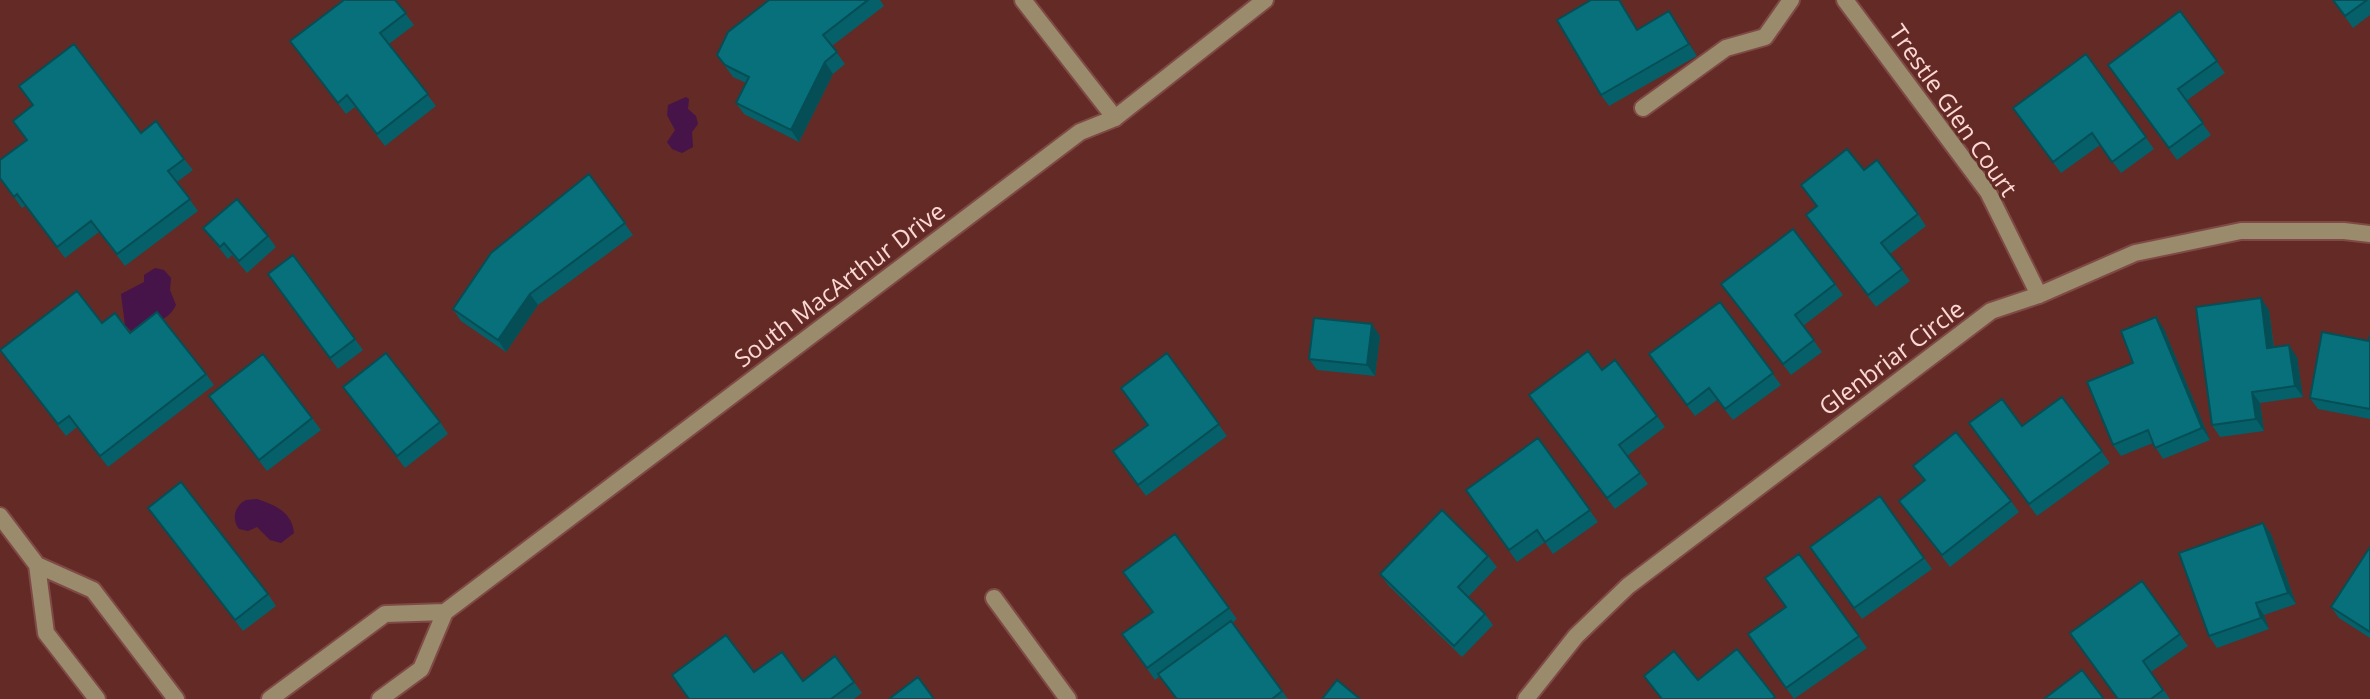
<svg xmlns="http://www.w3.org/2000/svg" width="2370" height="699" font-family="'Open Sans',sans-serif">
  <style>
    .water { fill: #461449 }
    .lines { fill: none; stroke-linecap: round; stroke-linejoin: round }
    .service-casing { stroke: #7f4945; stroke-width: 20 }
    .minor-casing { stroke: #7f4945; stroke-width: 20 }
    .tertiary-casing { stroke: #7f4945; stroke-width: 20 }
    .service { stroke: #9a8b6c; stroke-width: 16 }
    .minor { stroke: #9a8b6c; stroke-width: 16 }
    .tertiary { stroke: #9a8b6c; stroke-width: 16 }
    .wall { fill: #066069 }
    .shaded-wall { fill: #054e55 }
    .building { fill: #07707a; stroke: #054e55; stroke-width: 2 }
    .labels { text-anchor: middle; dominant-baseline: central; stroke-width: 6; stroke-linejoin: round; paint-order: stroke }
    .street-label { font-size: 24px; fill: #fdd8d4; stroke: #632a26 }
  </style>
  <rect width="100%" height="100%" fill="#632a26"/>
  <path class="water" d="M686,97L689,99L688,109L696,116L698,124L692,132L693,147L682,153L672,149L667,142L675,130L667,115L668,105Z
    M155,268L164,270L171,278L170,290L176,305C169,321 148,326 133,333L125,325L121,294L144,282V275Z
    M257,499C275,505 292,512 294,533L281,543L270,540L257,527L248,531L239,529C231,519 235,505 246,500Z"/>
  <g class="lines">
    <g class="service-casing">
      <path id="service" d="M1643,108L1726,48L1765,37L1791,0"/>
    </g>
    <g class="minor-casing">
      <path id="minor" d="M1023,0L1115,118
        M1845,0L1988,192L2039,295
        M994,598L1068,699
        M1526,699L1576,636L1628,586L1991,311L2039,295L2135,253L2241,231H2344L2370,234"/>
    </g>
    <g class="tertiary-casing">
      <path id="tertiary" d="M0,516L37,565L46,633L97,699
        M37,565L93,590L176,699
        M270,699L385,614L445,612
        M380,699L421,669L445,612L1080,132L1115,118L1265,0"/>
    </g>
    <use href="#service" class="service"/>
    <use href="#minor" class="minor"/>
    <use href="#tertiary" class="tertiary"/>
  </g>
  <path class="wall" d="M395,0L414,25L389,44L436,106L385,146L355,107L346,114L290,41Z
    M769,0H880L884,6L832,46L845,64L833,74L799,142L744,114L736,103L746,83L733,77L717,55Z
    M1591,0H1620L1637,30L1677,23L1697,56L1609,106L1601,95Z
    M2333,0H2370V15L2353,28Z
    M2180,11L2225,73L2186,101L2211,135L2177,160L2108,65Z
    M2086,54L2154,149L2121,173L2100,145L2061,173L2013,108Z
    M141,133L184,159L193,170L177,182L198,211L125,266L99,232L65,258L25,206L22,208L0,178Z
    M1864,170L1918,214L1926,226L1890,254L1910,281L1876,307L1806,215Z
    M589,174L633,235L538,305L506,352L461,321L453,309Z
    M203,228L268,236L276,247L247,273L232,255L228,259Z
    M293,255L363,350L338,369L268,274Z
    M1721,284H1835L1843,295L1803,326L1822,352L1791,375Z
    M1720,302L1781,385L1733,420L1717,400L1695,416L1649,354Z
    M2269,310L2274,347L2297,357L2303,397L2260,403L2264,431L2220,437L2212,425Z
    M102,323L130,333L206,374L214,385L108,467L77,427L66,436L0,350Z
    M2164,329L2210,440L2163,459L2153,443L2121,456L2113,445L2133,363Z
    M2370,335V419L2318,409L2310,398L2369,341Z
    M1380,336L1375,376L1317,370L1309,359Z
    M1167,353L1227,436L1146,496L1113,451L1148,425Z
    M1602,370L1657,416L1665,427L1627,456L1648,484L1615,509L1537,407Z
    M343,387L440,422L448,434L405,468Z
    M209,396L312,418L321,430L267,471Z
    M2062,397L2110,463L2037,516L1969,423L2022,426Z
    M1538,438L1598,522L1553,554L1545,542L1517,562L1466,490Z
    M1913,466L2011,501L2019,512L1950,567L1899,501L1924,481Z
    M1880,496L1932,569L1862,619L1810,547Z
    M148,508L268,594L276,606L243,631Z
    M2263,523L2271,534L2296,604L2264,615L2269,629L2217,648L2209,636Z
    M1175,534L1237,619L1232,623L1288,699H1176L1160,676L1155,680L1122,634L1152,612Z
    M2370,547V638L2339,618L2331,607Z
    M1799,554L1867,648L1794,699L1748,634L1786,607Z
    M1488,556L1497,567L1468,597L1485,614L1493,625L1462,657L1388,585L1380,574Z
    M2142,581L2188,646L2151,672L2170,699H2118Z
    M835,656L862,693L854,699H689L754,672L803,681Z"/>
  <path class="shaded-wall" d="M1669,11L1677,23L1697,56L1689,44Z
    M825,62L833,74L799,142L791,130Z
    M530,294L538,305L506,352L498,340Z
    M2261,298L2269,310L2275,359L2267,348Z
    M2156,317L2164,329L2210,440L2202,428Z
    M1372,324L1380,336L1375,376L1367,365Z
    M2289,345L2297,357L2303,397L2295,386Z
    M2252,392L2260,403L2264,431L2256,419Z
    M2263,523L2271,534L2296,604L2288,593Z
    M2256,603L2264,615L2269,629L2261,618Z"/>
  <path class="building" d="M344,0H395L406,13L380,33L428,94L377,134L347,95L338,103L290,41Z
    M769,0H868L823,35L837,52L825,62L791,130L736,103L749,77L725,65L717,55L728,32Z
    M1591,0H1619L1637,30L1669,11L1689,44L1601,95L1557,20Z
    M2333,0H2367L2345,16Z
    M2180,11L2217,61L2178,89L2203,123L2169,148L2108,65Z
    M74,44L141,133L156,121L184,159L168,171L190,199L117,254L91,221L57,247L17,194L14,197L0,178V160L27,140L13,121L33,105L19,86Z
    M2086,54L2146,137L2112,162L2092,133L2053,162L2013,108Z
    M1847,149L1864,170L1877,160L1918,214L1881,243L1902,269L1868,295L1806,215L1817,206L1801,185Z
    M589,174L625,223L530,294L498,340L453,309L491,253Z
    M237,199L268,236L239,261L224,243L220,247L203,228Z
    M1793,229L1835,284L1795,315L1814,340L1783,364L1721,284Z
    M293,255L355,339L330,358L268,274Z
    M77,291L102,323L115,313L130,333L157,312L206,374L100,456L69,416L58,424L0,350Z
    M2261,298L2267,348L2289,345L2295,386L2252,392L2256,419L2212,425L2196,307Z
    M1720,302L1773,373L1725,409L1709,388L1687,405L1649,354Z
    M2156,317L2202,428L2155,448L2148,430L2113,445L2087,382L2133,363L2121,331Z
    M1314,318L1372,324L1367,365L1309,359Z
    M2322,332L2369,341L2370,335V409L2310,398Z
    M1588,351L1602,370L1615,360L1657,416L1619,445L1640,473L1607,498L1529,395Z
    M386,353L440,422L397,456L343,387Z
    M1167,353L1219,424L1138,485L1113,451L1148,425L1121,388Z
    M263,354L312,418L259,460L209,396Z
    M2062,397L2102,451L2029,504L1969,423L2002,399L2022,426Z
    M1956,432L2011,501L1942,555L1899,501L1925,480L1913,466Z
    M1538,438L1590,510L1545,542L1537,530L1509,550L1466,490Z
    M181,482L268,594L235,620L148,508Z
    M1880,496L1924,558L1854,608L1810,547Z
    M1442,510L1488,556L1458,587L1485,614L1454,646L1380,574Z
    M2263,523L2288,593L2256,603L2261,618L2209,636L2179,553Z
    M1175,534L1229,608L1147,668L1122,634L1153,612L1123,572Z
    M2370,547V632L2331,607Z
    M1799,554L1859,636L1786,688L1748,634L1786,607L1765,578Z
    M2142,581L2180,634L2143,661L2163,690L2151,699H2118L2070,633Z
    M1231,621L1282,691L1272,699H1177L1158,674Z
    M726,635L754,672L782,652L803,681L835,656L854,682L831,699H689L672,675Z
    M1737,649L1775,697L1772,699H1662L1644,676L1674,651L1698,680Z
    M2082,670L2104,699H2044Z
    M918,677L934,699H889Z
    M1337,680L1360,699H1322Z"/>
  <g class="labels">
    <g class="street-label">
      <text transform="translate(1954 110) rotate(55)">Trestle Glen Court</text>
      <text transform="translate(839 284) rotate(-37)">South MacArthur Drive</text>
      <text transform="translate(1891 357) rotate(-37)">Glenbriar Circle</text>
    </g>
  </g>
</svg>
